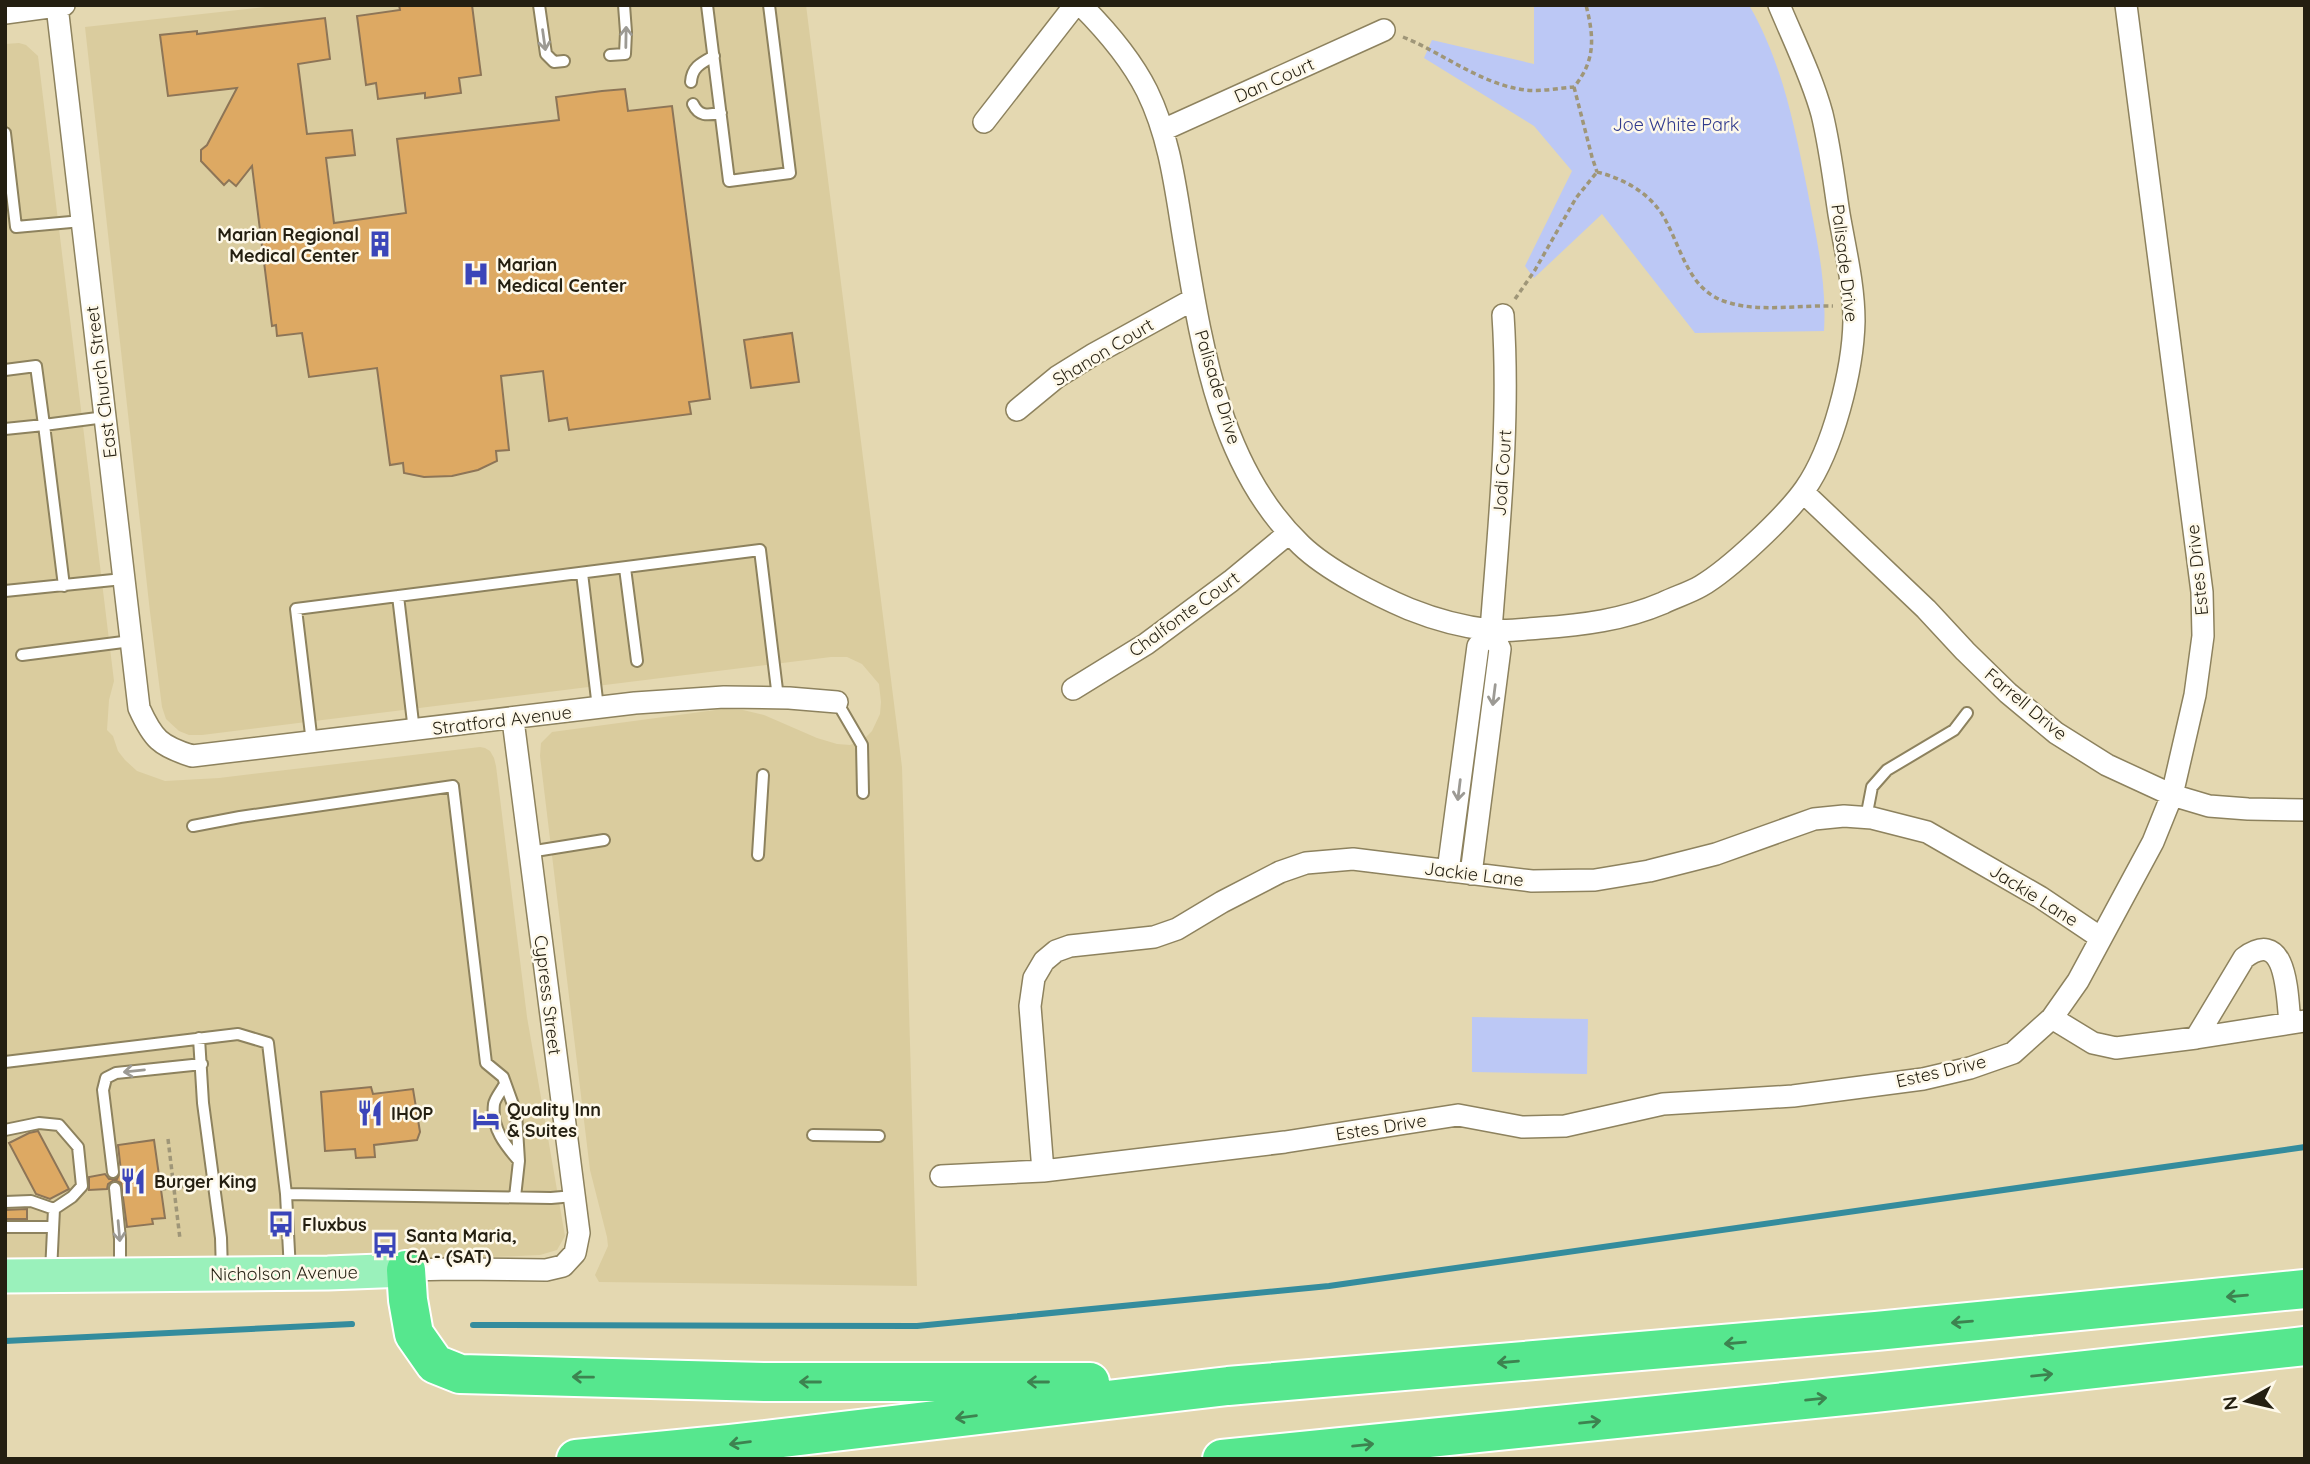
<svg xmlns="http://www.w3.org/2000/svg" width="2310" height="1464" font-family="Quicksand,sans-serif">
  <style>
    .built { fill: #dacc9e }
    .green { fill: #bcc8f5 }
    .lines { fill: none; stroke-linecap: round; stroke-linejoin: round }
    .stream { stroke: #348c9d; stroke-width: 6 }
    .building { fill: #dda963; stroke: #8d7557; stroke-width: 2 }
    .service-casing { stroke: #8d825e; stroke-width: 14 }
    .minor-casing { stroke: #8d825e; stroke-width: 24 }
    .primary-casing { stroke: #fff; stroke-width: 37 }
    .motorway-casing { stroke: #fff; stroke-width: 42 }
    .path { stroke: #9f9678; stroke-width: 3.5; stroke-dasharray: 5 3.5; stroke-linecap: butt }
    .service { stroke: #fff; stroke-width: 10 }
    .minor { stroke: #fff; stroke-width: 21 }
    .primary { stroke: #9af1bb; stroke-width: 33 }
    .motorway { stroke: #56e78e; stroke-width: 38 }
    .oneway { stroke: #9c9a94 }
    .oneway2 { stroke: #3d8350 }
    .labels { text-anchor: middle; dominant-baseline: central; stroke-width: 5; stroke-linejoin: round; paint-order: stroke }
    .street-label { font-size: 18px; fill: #241f11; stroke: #fef9ea }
    .park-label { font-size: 18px; fill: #313b8e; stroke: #fef9ea }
    .poi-label { font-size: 18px; font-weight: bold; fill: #241f11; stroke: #fef9ea; text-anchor: start }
  </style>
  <rect width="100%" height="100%" fill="#e4d8b1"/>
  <path class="built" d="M284,5H806L902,767L917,1286L599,1282L595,1275L608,1246L607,1237L590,1170L540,756L541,743L552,732L723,709L743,710L764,715L817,738L837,744L850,745L863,740L872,731L880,714L881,702L879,684L862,664L847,657H831L202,735H189L179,731L166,719L162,707L150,612L85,27Z
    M19,43L26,45L38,56L114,681L109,700L107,730L113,736L118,751L125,760L137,771L165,781L219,778L480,747L485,748L490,751L494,758L496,766L527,1017L565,1236L557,1250L540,1255L316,1265L5,1273V44Z"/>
  <path class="green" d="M1534,5H1749C1782,62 1794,124 1807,188C1816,236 1827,282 1824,331L1695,333L1602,214L1534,278L1525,266L1572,171L1534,126L1424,58L1432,40L1534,64Z
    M1472,1017L1588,1019L1587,1074L1472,1072Z"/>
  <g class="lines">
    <path class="stream" d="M473,1325L917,1326L1329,1286L2305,1147
      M5,1341L352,1324"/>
  </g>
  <path class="building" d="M399,5H472L481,75L459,78L461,93L425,98V93L378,99L376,83L366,85L357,16L400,10Z
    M325,18L330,59L298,64L307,134L352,130L355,155L326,158L334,223L406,213L397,139L559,120L556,97L602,91L625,89L628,111L672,106L710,399L689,402L691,414L569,430L567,418L549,421L543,371L501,376L509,450L496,451L497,461L478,470L452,476L424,477L404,473L403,463L390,465L377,368L309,377L302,333L277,336L276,325L272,326L252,166L236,186L229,180L224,185L201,161V150L207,145L237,88L168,96L160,35L197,31V34Z
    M792,333L799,382L751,388L744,340Z
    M371,1087L373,1094L413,1089L420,1132L417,1140L374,1145L375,1157L356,1158L355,1149L325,1151L321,1092Z
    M38,1131L69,1189L50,1199L36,1194L9,1143L29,1133Z
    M154,1140L165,1218L152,1219L153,1224L127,1227L121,1183L114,1180L108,1184L107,1189L89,1190V1177L105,1174L109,1179H117L121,1171L118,1145Z
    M27,1209V1219H5V1210Z"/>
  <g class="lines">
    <g class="service-casing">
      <path id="service" d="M539,5L546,54L554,62L564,61
        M707,5L729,181L790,173L769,5
        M610,55L625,54L626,32L624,5
        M691,82C692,67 701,63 714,56
        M693,104C699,117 708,115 721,113
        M5,133L16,227L82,221
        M5,370L36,366L44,425L5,429
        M625,568L637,661
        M582,573L598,708
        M64,586L44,425L105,417
        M5,591L123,579
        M398,596L414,731
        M22,655L131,641
        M837,702L862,745L863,793
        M312,743L296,609L760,550L778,698
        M1866,818L1872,787L1887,770L1954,730L1967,713
        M193,826L240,817L453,786L486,1063L503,1077L516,1113L519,1161L515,1197
        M529,852L604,840
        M758,855L763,775
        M199,1038L203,1103L221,1238L222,1272
        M5,1062L238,1034L268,1043L286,1194L290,1271
        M505,1084C502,1090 495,1098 494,1104C491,1128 505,1145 519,1161
        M5,1130L39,1123L59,1125L78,1147L82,1186L72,1197L54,1209
        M813,1135L879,1136
        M113,1172L103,1090L106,1078L116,1073L202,1064
        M115,1188L120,1239V1272
        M286,1194L551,1198L574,1196
        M5,1202L31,1201L54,1209L51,1272
        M5,1227H53"/>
    </g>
    <g class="minor-casing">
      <path id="minor" d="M1081,5C1107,31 1131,59 1147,91C1171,140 1176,193 1185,246C1202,349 1221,469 1301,545C1327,570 1376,595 1409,609C1434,619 1463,627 1490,630C1507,632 1524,629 1540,628C1583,625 1623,620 1663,603C1675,597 1689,593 1701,586C1730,569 1786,516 1805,489C1833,449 1853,370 1854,321C1854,285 1845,249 1839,214C1834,181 1830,147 1822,114C1812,77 1794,41 1779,5
        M57,6L139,708C153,739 160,746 192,756L635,703L724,697L789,698L837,702
        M5,13L64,5
        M984,122L1075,5
        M1163,130L1384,30
        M1017,410L1057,377L1094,354L1194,299
        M1803,492L1926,609L1965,651L2008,693L2056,733L2107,765L2172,795L2209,806L2248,809L2305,810
        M1073,689L1146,644L1231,581L1289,533
        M1448,871L1478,646L1491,630
        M1471,874L1500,649L1491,630C1499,525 1510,420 1503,315
        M2052,1018L2093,1043L2116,1048L2196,1038L2305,1021
        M2196,1038L2244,958C2288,925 2287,998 2290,1023
        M1043,1171L1030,1006L1034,978L1044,961L1056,951L1070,946L1154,937L1177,929L1222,902L1280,872L1306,863L1353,859L1532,881L1595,880L1649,871L1716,854L1814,819L1844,816L1872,818L1927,832L2040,897L2101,938
        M941,1176L1043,1171L1285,1142L1458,1115L1522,1127L1565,1126L1663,1104L1793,1096L1923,1079L1970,1068L2013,1053L2052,1018L2078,981L2153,842L2172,795L2195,695L2203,636L2202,592L2126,5
        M406,1270L453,1269L546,1270L563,1266L575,1253L579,1233L513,720"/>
    </g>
    <g class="primary-casing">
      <path id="primary" d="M5,1276L328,1273L406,1270"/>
    </g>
    <g class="motorway-casing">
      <path id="motorway" d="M406,1270L408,1300L414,1334L435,1364L460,1374L765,1382H1090
        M576,1459L730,1444L1228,1386L1876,1331L2305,1289
        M1222,1459L1874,1393L2305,1346"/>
    </g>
    <path class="path" d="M1403,37C1443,53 1480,84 1525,90C1541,92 1558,88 1574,87C1596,60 1594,37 1586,5
      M1574,87L1592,157L1597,172
      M1597,172C1625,179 1652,194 1666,221C1683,253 1690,293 1730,303C1760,312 1801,305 1833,306
      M1515,299L1535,270L1576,198L1597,172
      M168,1139L180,1239
      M161,1189L197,1185"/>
    <use href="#service" class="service"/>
    <use href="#minor" class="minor"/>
    <use href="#primary" class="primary"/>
    <use href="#motorway" class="motorway"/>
  </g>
  <defs><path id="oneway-shaft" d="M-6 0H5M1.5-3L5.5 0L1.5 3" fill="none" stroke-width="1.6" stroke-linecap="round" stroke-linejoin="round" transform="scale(1.75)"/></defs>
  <g class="oneway">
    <use href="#oneway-shaft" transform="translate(626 37) rotate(-89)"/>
    <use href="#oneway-shaft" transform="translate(544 40) rotate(82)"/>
    <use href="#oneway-shaft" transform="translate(1494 695) rotate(97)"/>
    <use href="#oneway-shaft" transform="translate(1459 790) rotate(97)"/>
    <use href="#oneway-shaft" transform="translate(134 1071) rotate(174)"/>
    <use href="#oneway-shaft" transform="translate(119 1231) rotate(85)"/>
  </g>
  <g class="oneway2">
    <use href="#oneway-shaft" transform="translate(2237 1296) rotate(175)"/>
    <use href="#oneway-shaft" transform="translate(1962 1322) rotate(175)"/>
    <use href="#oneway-shaft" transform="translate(1735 1343) rotate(175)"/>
    <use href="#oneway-shaft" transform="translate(1508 1362) rotate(175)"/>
    <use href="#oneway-shaft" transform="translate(2042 1375) rotate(-6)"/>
    <use href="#oneway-shaft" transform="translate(583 1377) rotate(-179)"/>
    <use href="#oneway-shaft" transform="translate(810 1382) rotate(180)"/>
    <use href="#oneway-shaft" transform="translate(1038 1382) rotate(180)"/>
    <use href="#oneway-shaft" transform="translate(1816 1399) rotate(-6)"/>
    <use href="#oneway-shaft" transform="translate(966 1417) rotate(173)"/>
    <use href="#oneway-shaft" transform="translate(1590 1422) rotate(-6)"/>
    <use href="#oneway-shaft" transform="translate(740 1443) rotate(173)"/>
    <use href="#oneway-shaft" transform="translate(1363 1445) rotate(-6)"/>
  </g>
  <defs>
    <g id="building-bare" transform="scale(2.1)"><path d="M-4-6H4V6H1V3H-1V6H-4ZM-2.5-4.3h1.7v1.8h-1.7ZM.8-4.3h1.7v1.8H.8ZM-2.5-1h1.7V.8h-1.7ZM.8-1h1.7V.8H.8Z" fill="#3b45b9" stroke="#fef9ea" stroke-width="2.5" paint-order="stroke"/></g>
    <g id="hospital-bare" transform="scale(2.1)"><path d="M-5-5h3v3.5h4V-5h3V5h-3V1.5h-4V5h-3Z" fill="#3b45b9" stroke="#fef9ea" stroke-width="2.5" paint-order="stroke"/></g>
    <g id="restaurant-bare" transform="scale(2.1)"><path d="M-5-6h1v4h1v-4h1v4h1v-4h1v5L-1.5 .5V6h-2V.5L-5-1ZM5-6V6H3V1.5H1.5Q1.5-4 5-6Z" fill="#3b45b9" stroke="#fef9ea" stroke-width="2.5" paint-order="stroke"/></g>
    <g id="hotel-bare" transform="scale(2.1)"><path d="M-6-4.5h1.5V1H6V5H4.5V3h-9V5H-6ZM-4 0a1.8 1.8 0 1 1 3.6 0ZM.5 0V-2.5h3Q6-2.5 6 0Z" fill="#3b45b9" stroke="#fef9ea" stroke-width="2.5" paint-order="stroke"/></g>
    <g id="bus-bare" transform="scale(2.1)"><path d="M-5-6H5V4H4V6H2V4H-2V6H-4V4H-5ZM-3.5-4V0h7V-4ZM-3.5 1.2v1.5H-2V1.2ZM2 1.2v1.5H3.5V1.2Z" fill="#3b45b9" stroke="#fef9ea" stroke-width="2.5" paint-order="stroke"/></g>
  </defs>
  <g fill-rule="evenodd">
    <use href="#building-bare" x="380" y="244"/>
    <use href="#hospital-bare" x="476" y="274"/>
    <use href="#restaurant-bare" x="370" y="1113"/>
    <use href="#hotel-bare" x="486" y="1119"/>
    <use href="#restaurant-bare" x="133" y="1181"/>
    <use href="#bus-bare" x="281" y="1224"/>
    <use href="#bus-bare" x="385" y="1245"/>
  </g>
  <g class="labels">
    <g class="street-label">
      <text transform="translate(1274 80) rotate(-24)">Dan Court</text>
      <text transform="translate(1845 263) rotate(83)">Palisade Drive</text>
      <text transform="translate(1103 352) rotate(-31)">Shanon Court</text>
      <text transform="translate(101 382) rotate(-97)">East Church Street</text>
      <text transform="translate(1218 387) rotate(73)">Palisade Drive</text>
      <text transform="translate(1502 473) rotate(-86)">Jodi Court</text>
      <text transform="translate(2197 570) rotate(-96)">Estes Drive</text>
      <text transform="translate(1184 614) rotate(-36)">Chalfonte Court</text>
      <text transform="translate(2026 704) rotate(40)">Farrell Drive</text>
      <text transform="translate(502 720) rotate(-7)">Stratford Avenue</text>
      <text transform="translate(1474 874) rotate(7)">Jackie Lane</text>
      <text transform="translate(2034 895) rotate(32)">Jackie Lane</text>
      <text transform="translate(548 995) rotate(83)">Cypress Street</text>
      <text transform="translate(1941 1071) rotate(-13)">Estes Drive</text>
      <text transform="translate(1381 1127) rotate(-9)">Estes Drive</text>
      <text transform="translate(284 1273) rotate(-1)">Nicholson Avenue</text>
    </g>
    <g class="park-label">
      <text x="1676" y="124">Joe White Park</text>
    </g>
    <g class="poi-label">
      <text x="359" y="234" text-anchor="end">Marian Regional<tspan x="359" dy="21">Medical Center</tspan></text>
      <text x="497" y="264">Marian<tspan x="497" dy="21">Medical Center</tspan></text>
      <text x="507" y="1109">Quality Inn<tspan x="507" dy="21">&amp; Suites</tspan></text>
      <text x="391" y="1113">IHOP</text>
      <text x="154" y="1181">Burger King</text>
      <text x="302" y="1224">Fluxbus</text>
      <text x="406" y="1235">Santa Maria,<tspan x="406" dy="21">CA - (SAT)</tspan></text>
    </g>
  </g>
  <rect width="2310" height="1464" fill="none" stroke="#241f11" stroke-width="14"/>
  <g transform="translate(2247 1401) rotate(262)" stroke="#fef9ea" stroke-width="5" paint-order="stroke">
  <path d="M0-5L12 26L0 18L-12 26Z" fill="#241f11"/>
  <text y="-10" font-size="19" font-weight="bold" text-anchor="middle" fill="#241f11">N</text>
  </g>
</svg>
